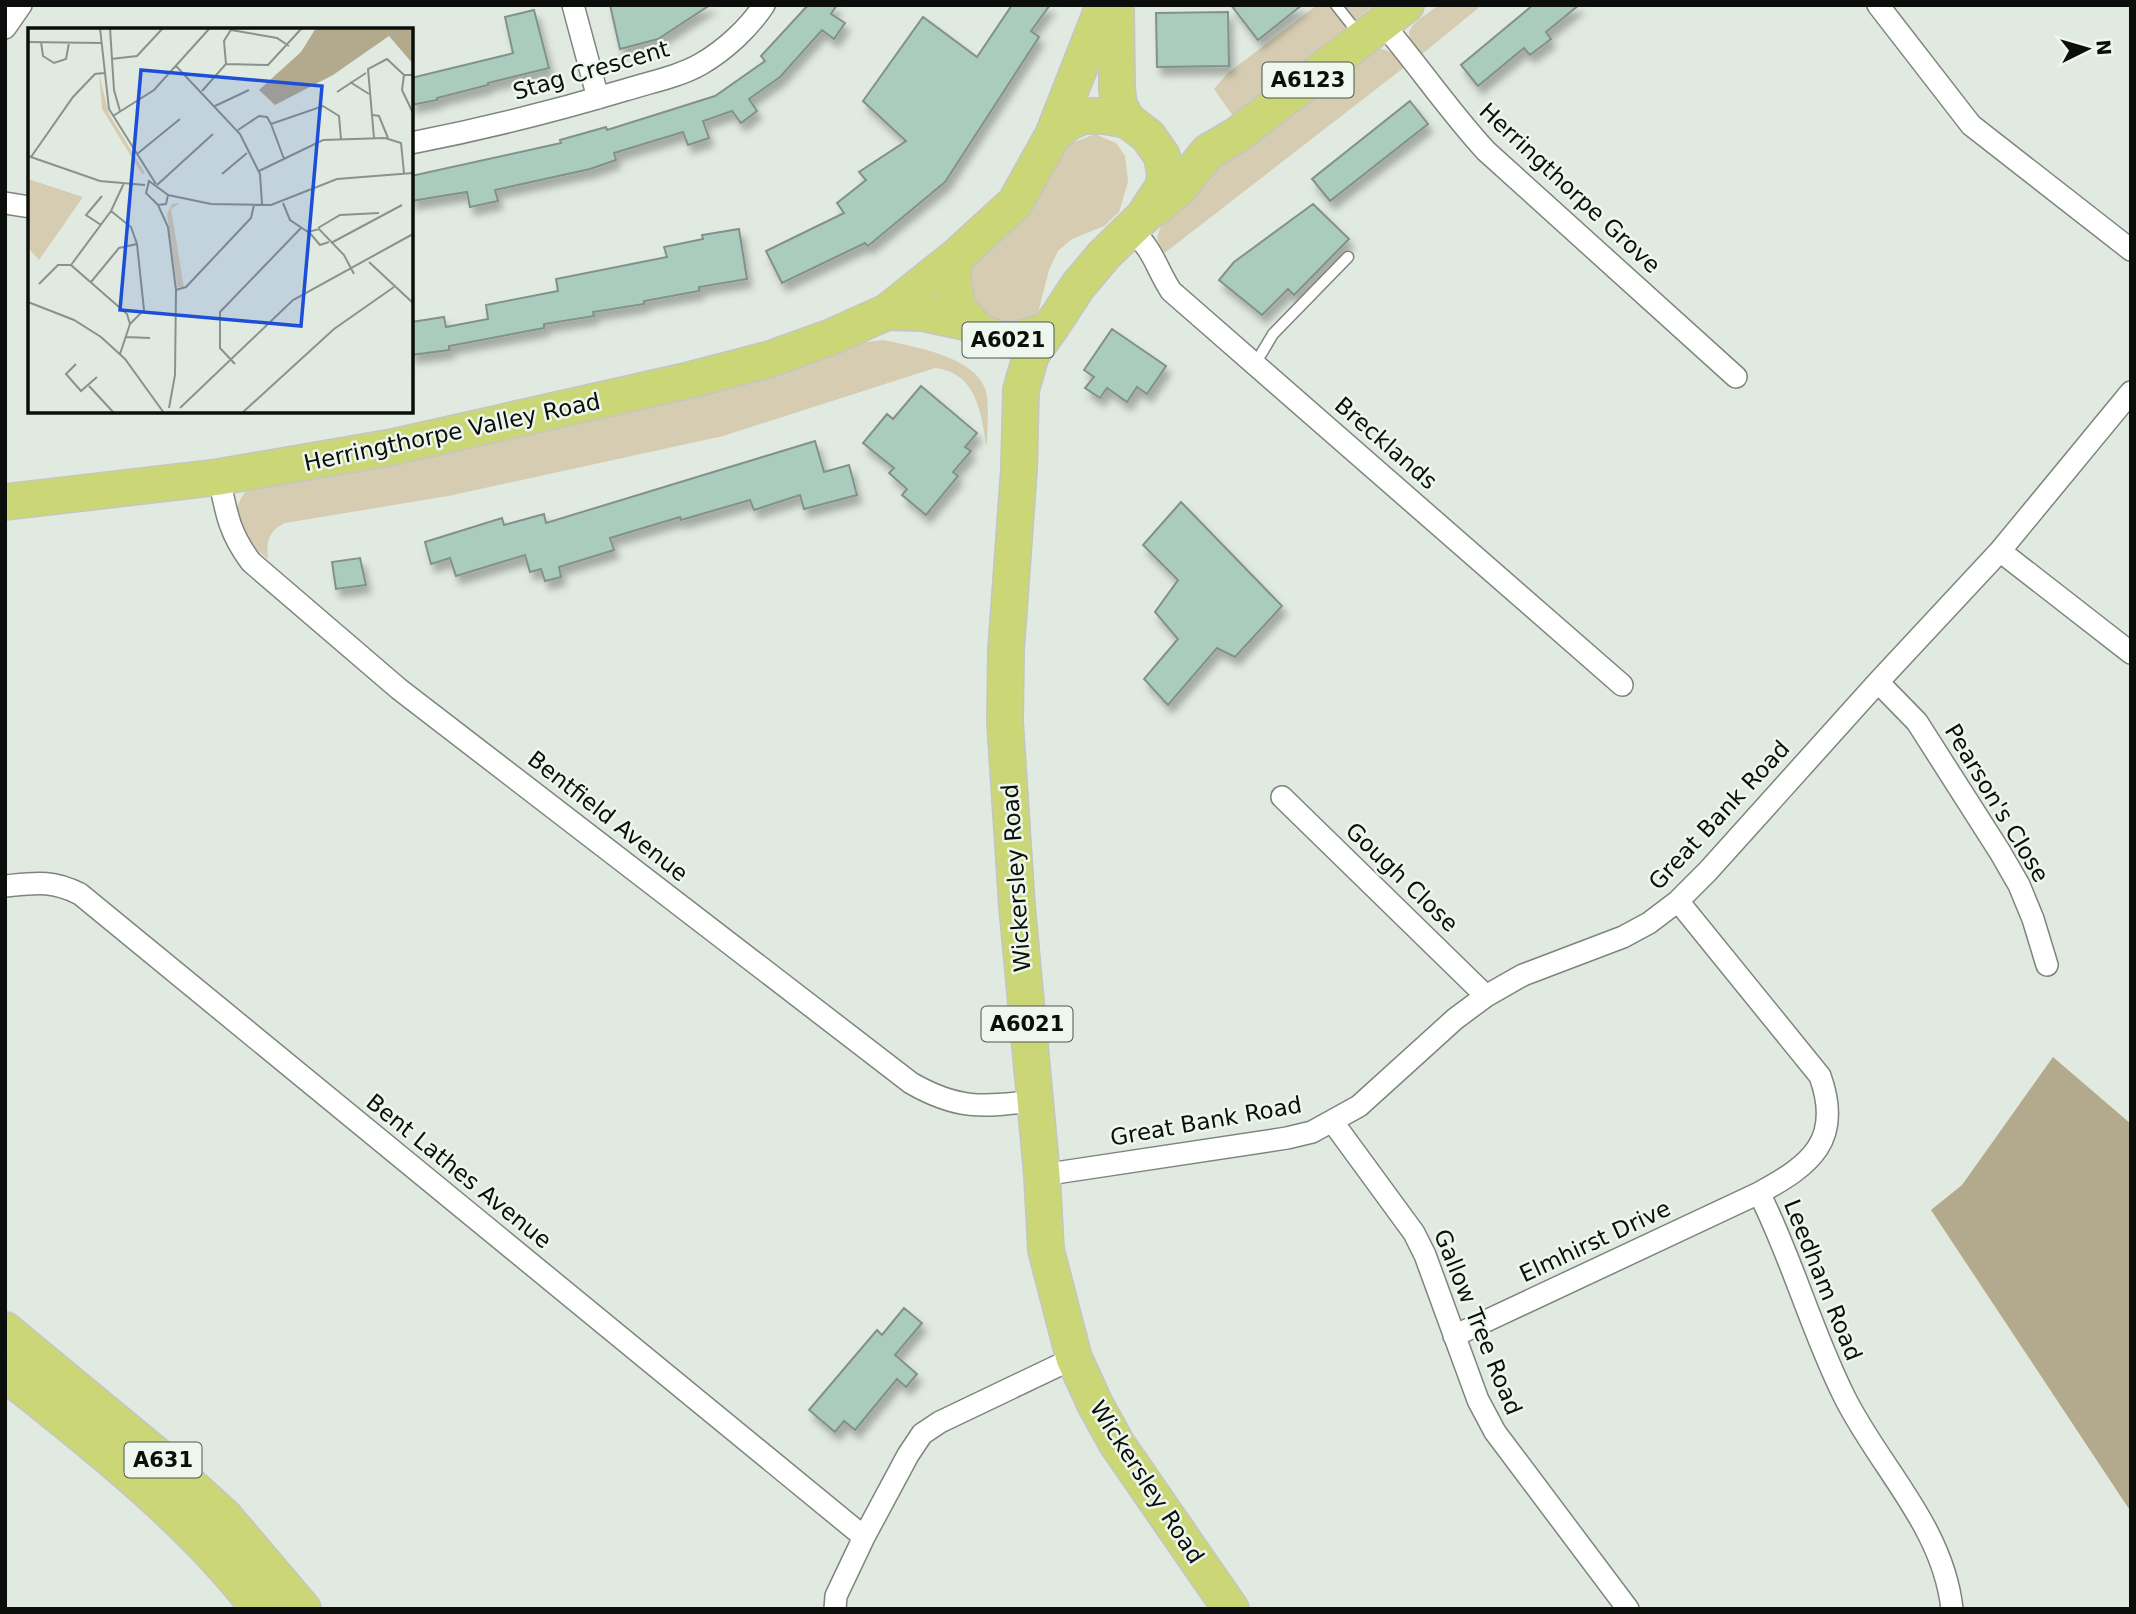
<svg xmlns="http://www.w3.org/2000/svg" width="2136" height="1614" font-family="'DejaVu Sans',sans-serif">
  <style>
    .green { fill: #d5ccb1 }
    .forest { fill: #b3aa8d }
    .building { fill: #a9ccbe; stroke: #84918b; stroke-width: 2; filter: url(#shadow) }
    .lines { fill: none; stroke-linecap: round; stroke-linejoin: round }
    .lane-casing { stroke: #7d857d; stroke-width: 13 }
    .street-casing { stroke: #7d857d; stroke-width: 24 }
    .primary-casing { stroke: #c4c5c4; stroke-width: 38 }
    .lane { stroke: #fff; stroke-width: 10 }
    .street { stroke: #fff; stroke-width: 21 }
    .primary { stroke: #cbd776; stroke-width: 35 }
    .labels { text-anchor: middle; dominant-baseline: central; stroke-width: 5; stroke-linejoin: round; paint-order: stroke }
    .shield { fill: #eef7ed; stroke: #4f544f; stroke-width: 2 }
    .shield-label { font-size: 21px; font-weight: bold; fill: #0b0e0b }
    .street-label { font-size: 23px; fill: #0b0e0b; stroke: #eef7ed }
    .inset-road { fill: none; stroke: #8b928b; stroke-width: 2 }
    .view { fill: #1d4ed8; fill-opacity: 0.15; stroke: #1d4ed8; stroke-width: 3.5 }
    .inset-edge { fill: none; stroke: #0b0e0b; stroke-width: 3.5 }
  </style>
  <defs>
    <filter id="shadow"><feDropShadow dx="4.5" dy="8" stdDeviation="3.5" flood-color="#0004"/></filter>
  </defs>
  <rect width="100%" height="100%" fill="#e1eae0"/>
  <path class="green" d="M1317,5H1374L1233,116L1214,89L1228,73Z
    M1439,5H1482L1421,55C1395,29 1417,22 1439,5Z
    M1374,48C1389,48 1396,56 1406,66L1162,255L1157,237L1161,226L1204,180L1353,59Z
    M1095,134L1116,143L1125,156L1128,182L1119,212L1104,226L1072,239L1058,251L1049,270L1038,313L1028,321L1005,323L992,318L972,301L968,275L974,262L1024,219L1069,144Z
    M883,340C914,347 982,357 987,396C989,412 987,430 987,446C980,411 977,373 935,368L723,436L448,496L285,523C268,531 266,542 268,559C241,538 223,520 248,488L850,344Z"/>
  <path class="forest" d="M2053,1057L2131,1124V1512L1931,1210L1962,1185Z"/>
  <path class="building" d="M610,5H710L658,39L620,49Z
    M808,5H837L831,14L845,23L834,39L822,30L780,77L749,99L757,111L741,123L732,111L703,121L709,138L688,145L683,132L614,153L616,160L590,169L495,190L498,201L470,207L467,192L411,201V176L561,143L560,140L606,127L607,130L715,96L765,61L761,56Z
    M1012,5H1050L1031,31L1039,37L945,182L868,246L865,243L782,283L766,251L844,213L837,203L866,180L859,172L906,141L863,101L923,17L977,57Z
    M1231,5H1302L1258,40Z
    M1533,5H1579L1546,32L1551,39L1530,55L1524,48L1478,86L1461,65Z
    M534,10L549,68L488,83V85L437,98V100L411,105V78L510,54L513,53L505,17Z
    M1228,12L1229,66L1157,67L1156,13Z
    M1410,101L1428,124L1330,201L1312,179Z
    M1313,204L1349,239L1294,295L1288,289L1262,315L1219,280L1234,262Z
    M739,229L747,279L699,287V291L644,301V304L593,312L594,316L544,324V328L449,346V350L411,355V322L444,317L446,327L488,319L486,305L558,291L556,279L667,257L664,247L703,239L702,235Z
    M1112,329L1166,366L1147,394L1137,387L1127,402L1107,388L1100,398L1085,388L1094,377L1084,370Z
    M921,386L977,433L965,447L971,451L953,472L958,476L926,515L902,495L907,489L889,473L894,468L863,443L887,414L893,419Z
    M815,441L824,472L849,465L857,495L804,509L800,495L754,510L750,500L681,520L680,517L610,538L614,550L559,567L561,577L545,581L541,569L530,572L525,555L456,576L450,558L431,564L425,542L502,518L504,525L544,514L546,523Z
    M1181,502L1282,606L1235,657L1217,648L1168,705L1144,679L1178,639L1155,612L1178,580L1143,545Z
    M360,558L366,585L336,589L332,562Z
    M904,1308L922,1323L895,1355L917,1374L906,1387L897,1379L855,1430L844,1421L835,1432L809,1410L877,1330L882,1335Z"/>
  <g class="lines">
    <g class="lane-casing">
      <path id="lane" d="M1336,5L1359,34
        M1255,364L1273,334L1348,257"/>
    </g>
    <g class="street-casing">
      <path id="street" d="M573,5L598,98
        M1878,5L1971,125L2131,250
        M1383,24C1418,65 1449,111 1486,151L1736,377
        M5,28L21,5
        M411,143C483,129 555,111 625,90C650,82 678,77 701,64C725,50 749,28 764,5
        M5,203L30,207
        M1131,229C1155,252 1155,266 1171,291L1622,685
        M219,477C226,512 229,533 251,562L399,689L911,1083C958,1110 982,1107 1034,1101
        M2000,551L2131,653
        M1878,682L1917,722L2000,852L2019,885L2033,919L2047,965
        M1282,797L1486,996
        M5,886C36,883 52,880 80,894L864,1537
        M1678,901L1820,1076C1843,1140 1811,1165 1759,1193C1792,1258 1811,1330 1844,1396C1879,1467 1943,1526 1952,1609
        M1332,1121L1414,1233L1425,1255L1478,1400L1495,1432L1628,1609
        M1042,1175L1287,1138L1312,1132L1359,1106L1455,1019L1486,996L1523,975L1623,937L1649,923L1678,901L1708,871L1878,682L2000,551L2131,392
        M1454,1336L1759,1193
        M835,1609L836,1596L864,1537L908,1455L922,1434L940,1422L1074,1358"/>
    </g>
    <g class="primary-casing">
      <path id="primary" d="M1116,5L1117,89L1119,105L1127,120
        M1083,116H1105L1127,120L1148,136L1162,156L1165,176L1163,187L1144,216L1104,255L1078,286L1049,330L1015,340L999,339L978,331L958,308L952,275L957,256L1015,203L1053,135L1069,122Z
        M1053,135L1104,5
        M1154,209L1179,188L1208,152L1237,135L1406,5
        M887,312L922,313L969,323
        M1049,330L1031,355L1021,390L1019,469L1006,651L1005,722L1017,906L1042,1175L1046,1250L1074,1358L1095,1404L1117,1444L1231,1609
        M5,502L219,477L393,447L690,380L770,359L831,337L887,312L957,256
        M5,1330L161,1459L224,1516L303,1609
        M5,1373C92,1442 192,1520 259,1609"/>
    </g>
    <use href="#lane" class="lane"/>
    <use href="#street" class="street"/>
    <use href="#primary" class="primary"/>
  </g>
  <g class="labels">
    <g class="shield">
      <rect x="1262.5" y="62.5" width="91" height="35" rx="5"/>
      <rect x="962.5" y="322.5" width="91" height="35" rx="5"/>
      <rect x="981.5" y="1006.5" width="91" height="35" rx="5"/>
      <rect x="124.5" y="1442.5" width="77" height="35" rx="5"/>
    </g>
    <g class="shield-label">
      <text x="1308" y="80">A6123</text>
      <text x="1008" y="340">A6021</text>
      <text x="1027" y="1024">A6021</text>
      <text x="163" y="1460">A631</text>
    </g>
    <g class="street-label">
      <text transform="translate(591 70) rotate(-16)">Stag Crescent</text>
      <text transform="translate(1570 188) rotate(43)">Herringthorpe Grove</text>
      <text transform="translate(452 432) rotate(-12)">Herringthorpe Valley Road</text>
      <text transform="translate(1386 443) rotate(41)">Brecklands</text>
      <text transform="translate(1997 803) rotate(59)">Pearson's Close</text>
      <text transform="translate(1719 815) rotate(-47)">Great Bank Road</text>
      <text transform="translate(608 816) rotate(38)">Bentfield Avenue</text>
      <text transform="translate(1402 877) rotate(44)">Gough Close</text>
      <text transform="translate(1016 878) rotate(-94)">Wickersley Road</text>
      <text transform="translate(1206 1121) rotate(-10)">Great Bank Road</text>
      <text transform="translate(459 1171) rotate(39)">Bent Lathes Avenue</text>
      <text transform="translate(1595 1241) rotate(-25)">Elmhirst Drive</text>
      <text transform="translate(1823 1280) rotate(68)">Leedham Road</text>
      <text transform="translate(1478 1322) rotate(68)">Gallow Tree Road</text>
      <text transform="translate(1147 1482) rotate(57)">Wickersley Road</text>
    </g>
  </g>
  <g transform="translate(28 28)">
    <rect width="385" height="385" fill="#e1eae0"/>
    <path d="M71,46L81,86L117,145L114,146L74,81ZM0,151L55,169L11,232L0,220ZM152,175L143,181L156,260L149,259L139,186L144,176Z" fill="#d5ccb1"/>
    <path d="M288,0H384L385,36L361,8L305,47L247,77L231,62L273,24Z" fill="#b3aa8d"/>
    <path class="inset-road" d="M72,0L81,81L128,156M82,0L86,62L92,83M203,2L249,10L261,18M0,14L74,15M13,14L15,28L26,35L38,31L41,15M83,31L109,28L135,0M198,36L240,37L274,0M148,38L212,106L232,146L234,176M376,47L374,62L385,85M322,54L341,66M174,63L198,36L196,13L204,0M309,64L338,45M187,78L221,62M345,87L351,88L360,110M85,88L126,62L181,1M243,96L256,131M210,102L231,88L239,89L243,96L295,78L311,88L313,111M346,110L340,41L359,31L376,47H385M109,126L152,91M0,128L72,153L117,157M3,129L45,69L67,46L76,45M231,143L295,112L357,110L373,115L376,145M194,146L219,125M121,153L140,167L138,176L130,177L118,165ZM129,157L185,106M140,167L183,176L243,177L309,151L385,145M255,175L262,192L280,204L291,201L316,227L326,246M130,177L140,199L148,262L147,347L141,380M83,183L103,199L109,216L116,282L102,296M73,197L58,187L74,168M290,200L312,187L351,185M281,204L292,217L301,214M303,215L374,177M341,234L385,275M63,254L91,220L109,216M11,256L30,237H43M148,262L158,259L223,190L226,177M0,274L46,292L73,309L97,331L136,385M98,309L122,310M92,326L102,296L99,286L43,237L83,183L96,155M48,336L38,346L53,363L69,349M207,336L192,320V284L273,200M61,358L86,385M152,380L265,272L385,206M214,385L306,301L366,259"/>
    <path class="view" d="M113,42L294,58L273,298L92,282Z"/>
    <rect width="385" height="385" class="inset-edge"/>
  </g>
  <rect width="2136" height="1614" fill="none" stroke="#0b0e0b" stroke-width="14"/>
  <g transform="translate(2087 49) rotate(85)" stroke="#eef7ed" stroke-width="5" paint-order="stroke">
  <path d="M0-5L12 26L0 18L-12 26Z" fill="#0b0e0b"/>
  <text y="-10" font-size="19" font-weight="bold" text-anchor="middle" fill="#0b0e0b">N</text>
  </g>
</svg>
